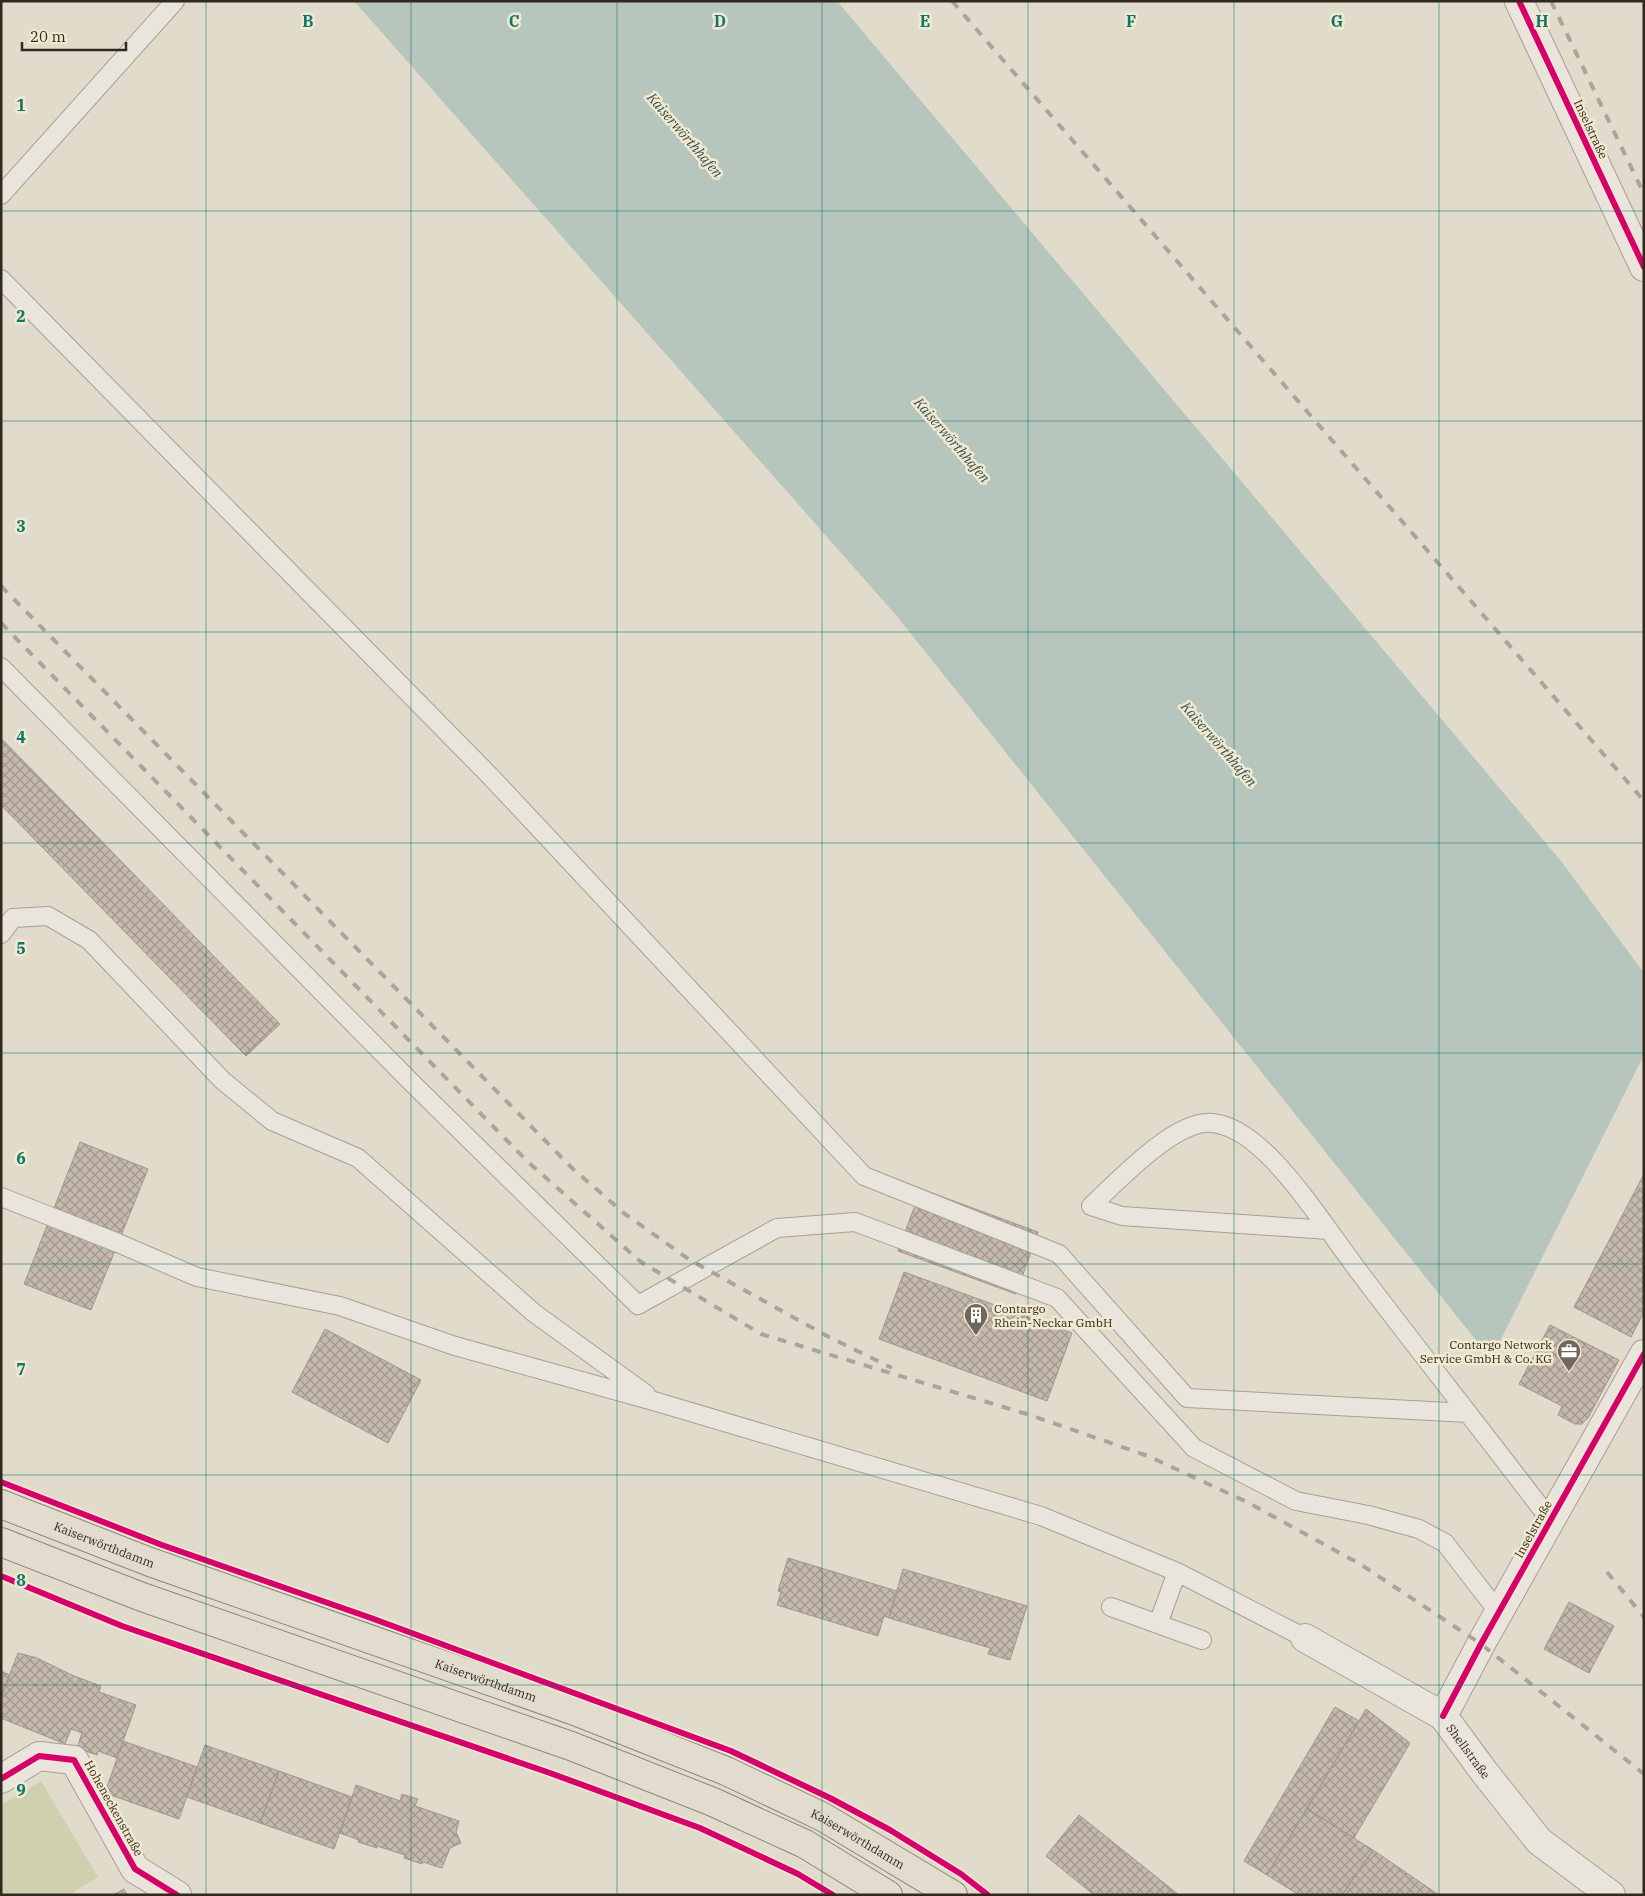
<svg xmlns="http://www.w3.org/2000/svg" width="1645" height="1896" font-family="'IBM Plex Serif',serif">
  <style>
    .pitch { fill: #cfd0ae }
    .water { fill: #b6c6bc }
    .building { fill: url(#building-cross-hatch); stroke: #a0978b }
    .lines { fill: none; stroke-linecap: round; stroke-linejoin: round }
    .lane-casing { stroke: #a6a094; stroke-width: 20 }
    .street-casing { stroke: #a6a094; stroke-width: 30 }
    .primary-casing { stroke: #8b857b; stroke-width: 30 }
    .lane { stroke: #eae5dc; stroke-width: 18 }
    .street { stroke: #eae5dc; stroke-width: 28 }
    .primary { stroke: #e1dcce; stroke-width: 28 }
    .rail { stroke: #a9a59c; stroke-width: 4; stroke-dasharray: 9 9; stroke-linecap: butt }
    .cycleway-casing { stroke: #f2e9d1; stroke-width: 9 }
    .cycleway { stroke: #d6006c; stroke-width: 6 }
    .grid { fill: none; stroke: #0f766e; stroke-width: 1; stroke-opacity: 0.55 }
    .labels { text-anchor: middle; dominant-baseline: central; stroke-width: 5; stroke-linejoin: round; paint-order: stroke }
    .street-label { font-size: 12px; fill: #33281e; stroke: #f2e9d1 }
    .poi-label { font-size: 12px; fill: #33281e; stroke: #f2e9d1; text-anchor: start }
    .water-label { font-size: 14px; font-style: italic; fill: #2e5250; stroke: #f2e9d1 }
    .grid-label { font-size: 16px; text-anchor: middle; font-weight: bold; fill: #0f766e; stroke: #f2e9d1; stroke-width: 5; stroke-linejoin: round; paint-order: stroke }
  </style>
  <defs>
    <pattern id="building-cross-hatch" width="8" height="8" patternUnits="userSpaceOnUse" patternTransform="scale(1.25)"><rect width="8" height="8" fill="#c4b9ac"/><path d="M0 0l8 8M0 8l8-8" fill="none" stroke="#a0968b"/></pattern>
  </defs>
  <rect width="100%" height="100%" fill="#e1dbcb"/>
  <path class="pitch" d="M41,1781L98,1877L69,1895H1V1805Z"/>
  <path class="water" d="M354,1H837L1561,861L1644,973V1055L1491,1359L895,614Z"/>
  <path class="building" d="M1,738L280,1024L246,1056L1,805Z
    M80,1142L148,1169L91,1310L24,1284Z
    M1644,1174V1312L1631,1337L1574,1307Z
    M921,1189L1038,1232L1016,1294L898,1251Z
    M904,1272L1072,1333L1047,1401L879,1339Z
    M1550,1325L1619,1360L1588,1418L1582,1424H1575L1558,1415L1562,1406L1519,1384Z
    M325,1329L421,1380L388,1443L292,1392Z
    M788,1558L897,1591L889,1618L884,1616L878,1636L777,1605L781,1592L778,1591Z
    M903,1569L1027,1606L1010,1660L988,1654L990,1648L889,1618Z
    M1569,1602L1614,1626L1589,1673L1544,1649Z
    M18,1653L37,1658L74,1676L101,1686L99,1692L136,1705L117,1758L98,1751L97,1755L77,1748L82,1733L71,1729L65,1744L1,1718V1697Z
    M1,1671L10,1675L1,1697Z
    M1335,1707L1359,1721L1267,1875L1244,1861Z
    M1366,1709L1410,1743L1354,1838L1307,1809Z
    M123,1741L197,1767L179,1819L105,1793Z
    M205,1745L279,1771L260,1823L187,1797Z
    M279,1771L352,1797L334,1849L260,1823Z
    M356,1785L400,1801L402,1794L418,1799L415,1806L459,1821L456,1832L461,1843L450,1848L442,1868L423,1862L422,1864L404,1858L405,1855L377,1846V1848L358,1842L359,1840L340,1833Z
    M1307,1809L1373,1850L1342,1895H1299L1267,1875Z
    M1079,1815L1179,1895H1094L1046,1856Z
    M1373,1850L1439,1895H1342Z
    M124,1889L127,1895H113Z"/>
  <g class="lines">
    <g class="lane-casing">
      <path id="lane" d="M1,195L175,1
        M1,279L491,777L864,1176L1059,1254L1187,1398L1468,1413
        M1,667L414,1085L638,1305L777,1228L855,1222L1057,1298L1194,1448L1296,1501L1368,1515L1419,1529L1445,1543L1499,1613
        M1,934L13,918L48,916L89,940L222,1080L272,1121L358,1158L534,1313L646,1394
        M1,1197L118,1243L197,1277L340,1306L455,1346L657,1402L1041,1516L1177,1572L1305,1638
        M1091,1206C1117,1182 1176,1118 1213,1123C1237,1126 1257,1144 1273,1160C1307,1196 1333,1238 1363,1277C1425,1359 1489,1439 1550,1520
        M1091,1206L1122,1216L1329,1230
        M1111,1607L1202,1640
        M1158,1624L1177,1572"/>
    </g>
    <g class="street-casing">
      <g id="street">
        <path d="M1519,1L1644,267"/>
        <path id="s1" d="M1305,1638L1443,1716L1485,1773L1539,1841L1611,1895"/>
        <path d="M1443,1716L1481,1644L1644,1354"/>
        <path d="M1,1779L39,1756L74,1760L135,1869L177,1895"/>
      </g>
    </g>
    <g class="primary-casing">
      <g id="primary">
        <path id="s2" d="M1,1504L150,1562L575,1711L726,1771L823,1817L953,1895"/>
        <path d="M1,1542L142,1597L571,1746L713,1802L805,1844L888,1895"/>
      </g>
    </g>
    <use href="#lane" class="lane"/>
    <use href="#street" class="street"/>
    <use href="#primary" class="primary"/>
    <path class="rail" d="M952,1L1644,801
      M1551,1L1644,194
      M1,586L572,1168L625,1214L690,1260L827,1336L892,1368
      M1,623L528,1162L641,1262L761,1334L1030,1415L1148,1456L1247,1502L1360,1564L1481,1644L1644,1774
      M1607,1572L1644,1617"/>
    <g class="cycleway-casing">
      <path id="cycleway" d="M1519,1L1644,267
        M1,1482L162,1545L371,1618L731,1751L830,1798L890,1830L961,1874L988,1895
        M1,1576L122,1626L550,1773L700,1828L798,1874L833,1895
        M1443,1716L1481,1644L1644,1354
        M1,1779L39,1756L74,1760L135,1869L177,1895"/>
    </g>
    <use href="#cycleway" class="cycleway"/>
  </g>
  <path class="grid" d="M206,1V1895M411,1V1895M617,1V1895M822,1V1895M1028,1V1895M1234,1V1895M1439,1V1895M1,211H1644M1,421H1644M1,632H1644M1,843H1644M1,1053H1644M1,1264H1644M1,1475H1644M1,1685H1644"/>
  <defs>
    <g id="building-pin" transform="scale(1.25)"><path d="M0 17L-7.5 6A9.5 9.5 0 1 1 7.5 6Z" fill="#70675b" stroke="#f2e9d1"/><path d="M-4-6H4V6H1V3H-1V6H-4ZM-2.5-4.3h1.7v1.8h-1.7ZM.8-4.3h1.7v1.8H.8ZM-2.5-1h1.7V.8h-1.7ZM.8-1h1.7V.8H.8Z" fill="#fff"/></g>
    <g id="office-pin" transform="scale(1.25)"><path d="M0 17L-7.5 6A9.5 9.5 0 1 1 7.5 6Z" fill="#70675b" stroke="#f2e9d1"/><path d="M-6-3h4V-5.5h4V-3h4V5H-6ZM-1-4.5V-3h2v-1.5ZM-6 0V1H6V0Z" fill="#fff"/></g>
  </defs>
  <g fill-rule="evenodd">
    <use href="#building-pin" x="976" y="1315"/>
    <use href="#office-pin" x="1569" y="1351"/>
  </g>
  <g class="labels">
    <g class="street-label">
      <text transform="translate(1591 129) rotate(65)">Inselstraße</text>
      <text transform="translate(1533 1529) rotate(-61)">Inselstraße</text>
      <text stroke="none"><textPath href="#s2" startOffset="111">Kaiserwörthdamm</textPath></text>
      <text stroke="none"><textPath href="#s2" startOffset="516">Kaiserwörthdamm</textPath></text>
      <text stroke="none"><textPath href="#s1" startOffset="202">Shellstraße</textPath></text>
      <text transform="translate(114 1808) rotate(61)">Hoheneckenstraße</text>
      <text stroke="none"><textPath href="#s2" startOffset="921">Kaiserwörthdamm</textPath></text>
    </g>
    <g class="poi-label">
      <text x="994" y="1308">Contargo<tspan x="994" dy="14">Rhein-Neckar GmbH</tspan></text>
      <text x="1552" y="1344" text-anchor="end">Contargo Network<tspan x="1552" dy="14">Service GmbH &amp; Co. KG</tspan></text>
    </g>
    <g class="water-label">
      <text transform="translate(685 135) rotate(49)">Kaiserwörthhafen</text>
      <text transform="translate(952 440) rotate(49)">Kaiserwörthhafen</text>
      <text transform="translate(1219 744) rotate(49)">Kaiserwörthhafen</text>
    </g>
  </g>
  <g class="grid-label">
    <text x="308" y="27">B</text>
    <text x="514" y="27">C</text>
    <text x="720" y="27">D</text>
    <text x="925" y="27">E</text>
    <text x="1131" y="27">F</text>
    <text x="1337" y="27">G</text>
    <text x="1542" y="27">H</text>
    <text x="21" y="111">1</text>
    <text x="21" y="322">2</text>
    <text x="21" y="532">3</text>
    <text x="21" y="743">4</text>
    <text x="21" y="954">5</text>
    <text x="21" y="1164">6</text>
    <text x="21" y="1375">7</text>
    <text x="21" y="1586">8</text>
    <text x="21" y="1796">9</text>
  </g>
  <rect width="1645" height="1896" fill="none" stroke="#33281e" stroke-width="5"/>
  <path d="M22 42v8h104v-8" fill="none" stroke="#33281e" stroke-width="2.5"/>
  <text x="30" y="42" font-size="15" fill="#33281e" stroke="#f2e9d1" stroke-width="4" paint-order="stroke">20 m</text>
</svg>
